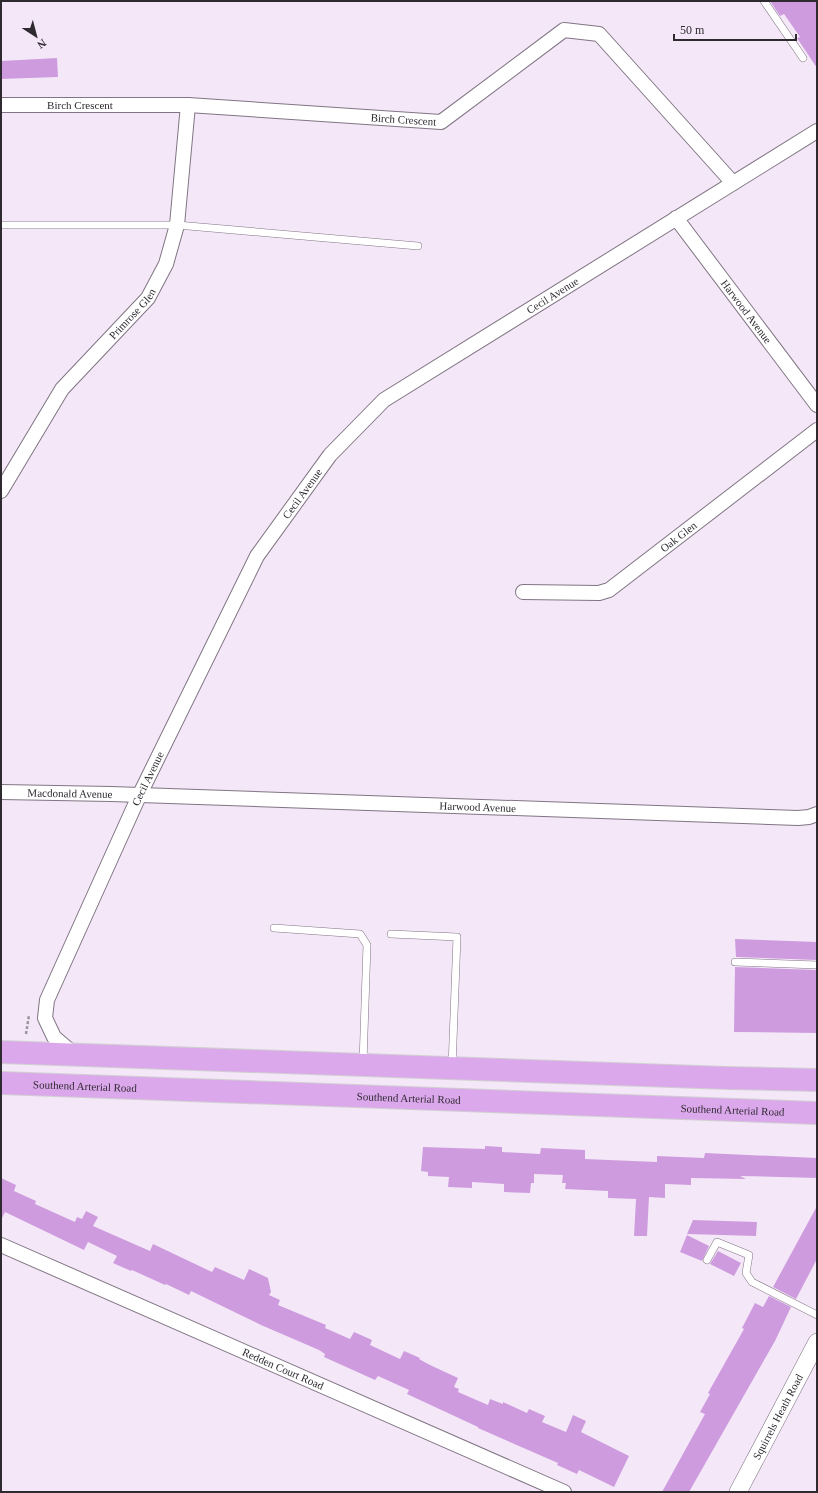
<svg xmlns="http://www.w3.org/2000/svg" width="818" height="1493" font-family="'Times New Roman',serif">
  <style>
    .building { fill: #ce9cde }
    .lines { fill: none; stroke-linecap: round; stroke-linejoin: round }
    .service-casing { stroke: #807583; stroke-width: 8 }
    .minor-casing { stroke: #807583; stroke-width: 16 }
    .tertiary-casing { stroke: #807583; stroke-width: 18 }
    .trunk-casing { stroke: #d1d0d1; stroke-width: 24 }
    .path { stroke: #9b939e; stroke-width: 2.5; stroke-dasharray: 3 2; stroke-linecap: butt }
    .service { stroke: #fff; stroke-width: 7 }
    .minor { stroke: #fff; stroke-width: 14 }
    .tertiary { stroke: #fff; stroke-width: 17 }
    .trunk { stroke: #dca8ec; stroke-width: 22 }
    .labels { text-anchor: middle; dominant-baseline: central; stroke-width: 3.5; stroke-linejoin: round; paint-order: stroke }
    .street-label { font-size: 11px; fill: #2e2a30; stroke: #f4e8f8 }
  </style>
  <rect width="100%" height="100%" fill="#f4e8f8"/>
  <path class="building" d="M770,1H817V68L797,38L800,37L784,14L780,16Z
    M57,58L58,77L1,79V61Z
    M735,939L817,942V960L736,957Z
    M735,967L817,970V1033L734,1032Z
    M485,1146L502,1147V1152L540,1154L541,1148L585,1150V1159L657,1162V1156L704,1158L705,1153L817,1158V1178L740,1176L746,1179L691,1178V1185L665,1184V1198L649,1197L647,1236H634L636,1199L608,1198V1191L565,1189L566,1183H562L563,1175L534,1174V1183H531L530,1193L504,1192V1184L472,1182V1188L448,1187L449,1177L428,1176V1172L421,1171L423,1147L485,1149Z
    M1,1178L16,1185L14,1191L36,1201L35,1204L75,1222L77,1217L82,1219L86,1211L98,1217L93,1226L150,1251L153,1244L212,1272L215,1267L244,1280L249,1269L268,1278L271,1292L269,1295L280,1300L278,1305L326,1325L325,1328L350,1339L354,1332L372,1340L370,1345L400,1359L404,1351L420,1358L419,1359L430,1365L458,1378L454,1387L459,1389L458,1392L488,1405L490,1399L503,1404V1402L527,1413L529,1409L545,1416L542,1422L566,1432L573,1415L586,1421L581,1432L629,1456L614,1487L579,1470L577,1474L557,1465L558,1463L478,1428V1427L407,1394L409,1390L378,1376L375,1380L324,1357L325,1354L319,1350L261,1325L191,1291L189,1295L166,1284L165,1285L132,1270L131,1271L113,1263L117,1256L88,1242L84,1250L5,1212L1,1220Z
    M817,1206V1259L796,1299L773,1287Z
    M693,1220L757,1222L756,1236L687,1234Z
    M687,1235L709,1246L702,1261L680,1252Z
    M718,1251L741,1263L734,1276L710,1264Z
    M769,1296L791,1307L775,1341L689,1492H662L705,1414L700,1412L710,1394L708,1393L744,1329L742,1328L755,1303L763,1307Z"/>
  <g class="lines">
    <g class="service-casing">
      <path id="service" d="M764,1L803,58
        M1,225H177L418,246
        M274,928L360,934L367,945L363,1063
        M391,934L457,937L452,1067
        M735,962L817,965
        M707,1260L717,1242L749,1255L746,1273L752,1282L817,1315"/>
    </g>
    <g class="minor-casing">
      <g id="minor">
        <path id="s1" d="M1,105H188L441,122L564,30L599,34L733,183"/>
        <path id="s2" d="M676,218L817,405"/>
        <path id="s3" d="M1,491L62,389L148,298L166,264L177,225L188,105"/>
        <path id="s4" d="M523,592L599,593L609,590L817,430"/>
        <path id="s5" d="M1,792L111,794L798,818L809,817L817,814"/>
        <path id="s6" d="M75,1055L54,1037L45,1018L47,1000L139,796L257,556L330,455L384,400L817,131"/>
        <path id="s7" d="M1,1245L564,1492"/>
      </g>
    </g>
    <g class="tertiary-casing">
      <g id="tertiary">
        <path id="s8" d="M738,1492L817,1342"/>
      </g>
    </g>
    <g class="trunk-casing">
      <g id="trunk">
        <path d="M1,1052L727,1078L817,1080"/>
        <path id="s9" d="M1,1083L817,1113"/>
      </g>
    </g>
    <path class="path" d="M26,1034L29,1015"/>
    <use href="#service" class="service"/>
    <use href="#minor" class="minor"/>
    <use href="#tertiary" class="tertiary"/>
    <use href="#trunk" class="trunk"/>
  </g>
  <g class="labels">
    <g class="street-label">
      <text stroke="none"><textPath href="#s1" startOffset="79">Birch Crescent</textPath></text>
      <text stroke="none"><textPath href="#s1" startOffset="403">Birch Crescent</textPath></text>
      <text stroke="none"><textPath href="#s6" startOffset="958">Cecil Avenue</textPath></text>
      <text stroke="none"><textPath href="#s2" startOffset="117">Harwood Avenue</textPath></text>
      <text stroke="none"><textPath href="#s3" startOffset="222">Primrose Glen</textPath></text>
      <text stroke="none"><textPath href="#s6" startOffset="635">Cecil Avenue</textPath></text>
      <text stroke="none"><textPath href="#s4" startOffset="174">Oak Glen</textPath></text>
      <text stroke="none"><textPath href="#s6" startOffset="310">Cecil Avenue</textPath></text>
      <text stroke="none"><textPath href="#s5" startOffset="69">Macdonald Avenue</textPath></text>
      <text stroke="none"><textPath href="#s5" startOffset="477">Harwood Avenue</textPath></text>
      <text stroke="none"><textPath href="#s9" startOffset="84">Southend Arterial Road</textPath></text>
      <text stroke="none"><textPath href="#s9" startOffset="408">Southend Arterial Road</textPath></text>
      <text stroke="none"><textPath href="#s9" startOffset="732">Southend Arterial Road</textPath></text>
      <text stroke="none"><textPath href="#s7" startOffset="308">Redden Court Road</textPath></text>
      <text stroke="none"><textPath href="#s8" startOffset="85">Squirrels Heath Road</textPath></text>
    </g>
  </g>
  <rect width="818" height="1493" fill="none" stroke="#2e2a30" stroke-width="4"/>
  <g transform="translate(36 36) rotate(144)" stroke="#f4e8f8" stroke-width="3" paint-order="stroke">
  <path d="M0-3L7 15L0 10L-7 15Z" fill="#2e2a30"/>
  <text y="-6" font-size="11" font-weight="bold" text-anchor="middle" fill="#2e2a30">N</text>
  </g>
  <path d="M674 34v6h122v-6" fill="none" stroke="#2e2a30" stroke-width="2"/>
  <text x="680" y="34" font-size="12" fill="#2e2a30" stroke="#f4e8f8" stroke-width="3" paint-order="stroke">50 m</text>
</svg>
